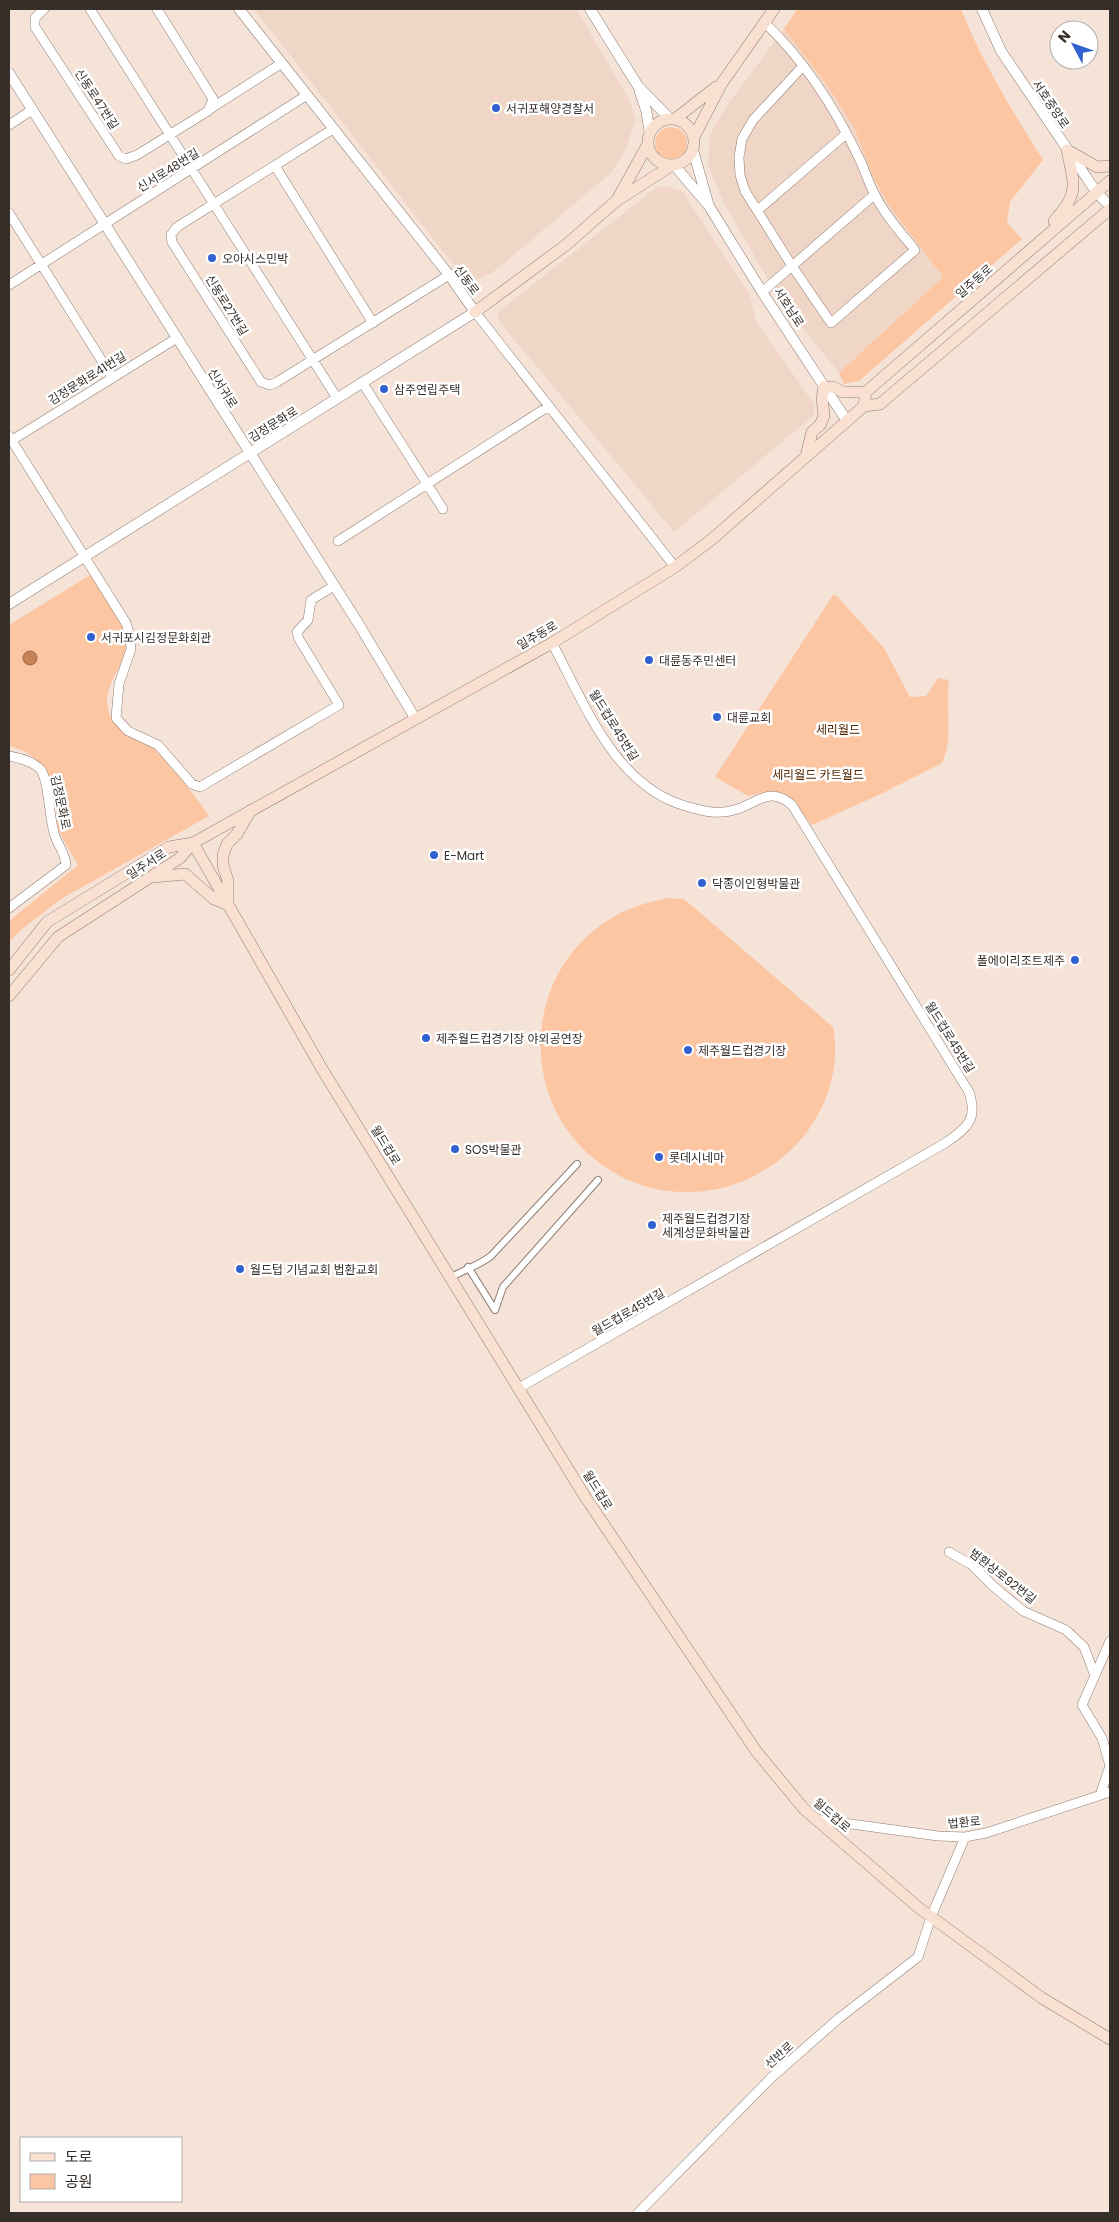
<svg xmlns="http://www.w3.org/2000/svg" width="1119" height="2222" font-family="Poppins,'Noto Sans KR',sans-serif">
  <style>
    .built { fill: #efd6c6 }
    .green { fill: #fdc6a3 }
    .water { fill: #c78356; stroke: #9b6a48 }
    .lines { fill: none; stroke-linecap: round; stroke-linejoin: round }
    .pedestrian-casing { stroke: #8e7d73; stroke-width: 8 }
    .minor-casing { stroke: #8e7d73; stroke-width: 10 }
    .tertiary-casing { stroke: #8e7d73; stroke-width: 11 }
    .secondary-casing { stroke: #8e7d73; stroke-width: 12 }
    .pedestrian { stroke: #fff; stroke-width: 6 }
    .minor { stroke: #fff; stroke-width: 9 }
    .tertiary { stroke: #fff; stroke-width: 10 }
    .secondary { stroke: #f9e0d0; stroke-width: 11 }
    .poi-dot { fill: #3161d0; stroke: #fff; stroke-width: 2 }
    .labels { text-anchor: middle; dominant-baseline: central; stroke-width: 5; stroke-linejoin: round; paint-order: stroke }
    .street-label { font-size: 12px; fill: #352e29; stroke: #fff }
    .poi-label { font-size: 12px; fill: #352e29; stroke: #fff; text-anchor: start }
    .park-label { font-size: 12px; fill: #522601; stroke: #fff }
  </style>
  <rect width="100%" height="100%" fill="#f6e3d8"/>
  <path class="built" d="M254,9H576L627,95L636,119L625,151L610,174L492,273L475,280L465,276L449,259Z
    M784,29L829,88L855,129L873,177L891,208L943,277L839,373L786,307L763,271L724,203L708,164L710,134L728,104Z
    M657,187H671L683,192L749,294L757,323L814,404V415L674,532L498,320V313L503,308Z"/>
  <path class="green" d="M797,9H961C982,62 1013,112 1043,160L1010,202L1007,223L1022,239L859,381L844,384L839,373L943,277L891,208L873,177L855,129L829,88L784,29Z
    M655 143a16 16 0 1 1 32 0a16 16 0 1 1-32 0Z
    M90,575C102,594 122,616 126,638C131,666 96,684 111,718C120,737 140,735 155,747C159,750 163,757 167,761C182,779 196,797 209,816L61,899L21,930L9,942V921L78,865C73,855 60,836 58,827C57,820 58,812 56,804C50,772 41,755 9,746V625Z
    M833,595L837,596L884,648L910,697L926,696L938,678L949,680C945,708 954,737 942,763L881,794L812,825L784,793L770,791L748,796L715,777Z
    M667,898L684,899L833,1027C842,1071 823,1120 791,1150C762,1177 725,1193 685,1192C655,1192 625,1182 601,1164C519,1106 521,979 604,923C623,909 644,903 667,898Z"/>
  <path class="water" d="M23 658a7 7 0 1 1 14 0a7 7 0 1 1-14 0Z"/>
  <g class="lines">
    <g class="pedestrian-casing">
      <path id="pedestrian" d="M468,1267L495,1310L503,1287L598,1180
        M452,1277C465,1269 478,1266 491,1256L577,1164"/>
    </g>
    <g class="minor-casing">
      <path id="minor" d="M44,9L35,18V27L119,156L126,159L137,155L208,111L213,99L157,9
        M90,9L337,398
        M765,23C805,61 836,110 860,160C865,171 869,184 875,195C885,215 901,233 915,250L831,323L792,266L745,191L740,175L739,157L742,139L753,120L803,66
        M210,109L282,63
        M9,125L32,110
        M333,129L177,227L171,235L172,242L261,382L270,385L277,382L449,275
        M275,166L373,323
        M758,210L846,134
        M9,213L112,377
        M9,285L307,95
        M762,292L874,195
        M475,312L675,567
        M362,382L443,509
        M9,436L126,623L130,636L131,649L119,684L116,718L128,731L158,745L192,784L200,787L339,705L299,639L297,632L308,620L311,600L334,586
        M9,442L177,338
        M338,541L549,406
        M9,756C20,758 33,761 41,770C49,781 49,820 55,836C59,847 65,853 66,865L9,908
        M519,1388L947,1142C968,1127 978,1119 969,1092L792,805C769,785 757,804 734,810C718,815 704,811 689,807C615,788 585,704 552,643
        M949,1552L972,1565L993,1586L1023,1611L1066,1630L1084,1647L1095,1676
        M1100,1795L1110,1766L1102,1738L1082,1705L1110,1641
        M815,1819L938,1836L965,1837L986,1833L1110,1792
        M638,2213L772,2077L838,2019L918,1957L931,1917L965,1837"/>
    </g>
    <g class="tertiary-casing">
      <path id="tertiary" d="M590,9L638,86L670,119
        M982,9L1001,51L1097,193L1110,206
        M9,73L358,623L415,718
        M640,92L646,110L650,133
        M693,150L708,203
        M674,165L709,206L762,292L847,421
        M9,604L475,312L449,275L239,9"/>
    </g>
    <g class="secondary-casing">
      <path id="secondary" d="M648 142a23 23 0 1 1 46 0a23 23 0 1 1-46 0Z
        M675,119L716,87
        M694,137L722,83L774,9
        M617,200L648,144
        M1054,221C1080,193 1074,185 1067,150L1097,167L1110,166
        M475,312L566,245L616,201L671,166
        M864,406L866,392L1110,181
        M806,456L812,432L820,425L824,416L822,398L824,387H833L843,392H866
        M193,843L322,1069L584,1495L756,1751L804,1809L919,1908L1042,1998L1110,2039
        M153,877L185,874L214,899L228,905
        M228,904V881L223,865V855L227,844L237,834L251,810
        M9,970L47,922L169,847L193,843
        M9,996L58,937L180,858L193,843L552,643L675,567L711,540L864,406L880,404L1110,209"/>
    </g>
    <use href="#pedestrian" class="pedestrian"/>
    <use href="#minor" class="minor"/>
    <use href="#tertiary" class="tertiary"/>
    <use href="#secondary" class="secondary"/>
  </g>
  <g class="poi-dot">
    <circle cx="496" cy="108" r="5"/>
    <circle cx="212" cy="258" r="5"/>
    <circle cx="384" cy="389" r="5"/>
    <circle cx="91" cy="637" r="5"/>
    <circle cx="649" cy="660" r="5"/>
    <circle cx="717" cy="717" r="5"/>
    <circle cx="434" cy="855" r="5"/>
    <circle cx="702" cy="883" r="5"/>
    <circle cx="1075" cy="960" r="5"/>
    <circle cx="426" cy="1038" r="5"/>
    <circle cx="688" cy="1050" r="5"/>
    <circle cx="455" cy="1149" r="5"/>
    <circle cx="659" cy="1157" r="5"/>
    <circle cx="652" cy="1225" r="5"/>
    <circle cx="240" cy="1269" r="5"/>
  </g>
  <g class="labels">
    <g class="street-label">
      <text transform="translate(97 99) rotate(57)">신동로47번길</text>
      <text transform="translate(1051 104) rotate(56)">서호중앙로</text>
      <text transform="translate(168 170) rotate(-32)">신서로48번길</text>
      <text transform="translate(467 280) rotate(54)">신동로</text>
      <text transform="translate(974 281) rotate(-41)">일주동로</text>
      <text transform="translate(227 305) rotate(58)">신동로27번길</text>
      <text transform="translate(789 307) rotate(57)">서호남로</text>
      <text transform="translate(87 378) rotate(-32)">김정문화로41번길</text>
      <text transform="translate(223 388) rotate(58)">신서귀로</text>
      <text transform="translate(273 424) rotate(-32)">김정문화로</text>
      <text transform="translate(537 635) rotate(-30)">일주동로</text>
      <text transform="translate(614 725) rotate(58)">월드컵로45번길</text>
      <text transform="translate(61 802) rotate(78)">김정문화로</text>
      <text transform="translate(146 864) rotate(-33)">일주서로</text>
      <text transform="translate(950 1037) rotate(58)">월드컵로45번길</text>
      <text transform="translate(386 1145) rotate(58)">월드컵로</text>
      <text transform="translate(628 1312) rotate(-30)">월드컵로45번길</text>
      <text transform="translate(598 1490) rotate(58)">월드컵로</text>
      <text transform="translate(1003 1576) rotate(38)">범환상로92번길</text>
      <text transform="translate(832 1815) rotate(41)">월드컵로</text>
      <text transform="translate(964 1822) rotate(-5)">법환로</text>
      <text transform="translate(779 2055) rotate(-41)">선반로</text>
    </g>
    <g class="poi-label">
      <text x="506" y="108">서귀포해양경찰서</text>
      <text x="222" y="258">오아시스민박</text>
      <text x="394" y="389">삼주연립주택</text>
      <text x="101" y="637">서귀포시김정문화회관</text>
      <text x="659" y="660">대륜동주민센터</text>
      <text x="727" y="717">대륜교회</text>
      <text x="444" y="855">E-Mart</text>
      <text x="712" y="883">닥종이인형박물관</text>
      <text x="1065" y="960" text-anchor="end">폴에이리조트제주</text>
      <text x="436" y="1038">제주월드컵경기장 야외공연장</text>
      <text x="698" y="1050">제주월드컵경기장</text>
      <text x="465" y="1149">SOS박물관</text>
      <text x="669" y="1157">롯데시네마</text>
      <text x="662" y="1218">제주월드컵경기장<tspan x="662" dy="14">세계성문화박물관</tspan></text>
      <text x="250" y="1269">월드텁 기념교회 법환교회</text>
    </g>
    <g class="park-label">
      <text x="838" y="729">세리월드</text>
      <text x="818" y="774">세리월드 카트월드</text>
    </g>
  </g>
  <rect width="1119" height="2222" fill="none" stroke="#352e29" stroke-width="20"/>
  <rect x="20" y="2137" width="162" height="65" fill="#ffffff" stroke="#aeaba9"/>
  <rect x="30" y="2153" width="25" height="8" fill="#f9e0d0" stroke="#aeaba9"/>
  <text x="65" y="2162" font-size="15" fill="#352e29">도로</text>
  <rect x="30" y="2174" width="25" height="15" fill="#fdc6a3" stroke="#aeaba9"/>
  <text x="65" y="2187" font-size="15" fill="#352e29">공원</text>
  <g transform="translate(1074 45) rotate(311)"><circle r="24" fill="#ffffff" stroke="#aeaba9"/>
  <path d="M0-4L9 19L0 12L-9 19Z" fill="#3161d0"/>
  <text y="-8" font-size="14" font-weight="bold" text-anchor="middle" fill="#352e29">N</text>
  </g>
</svg>
